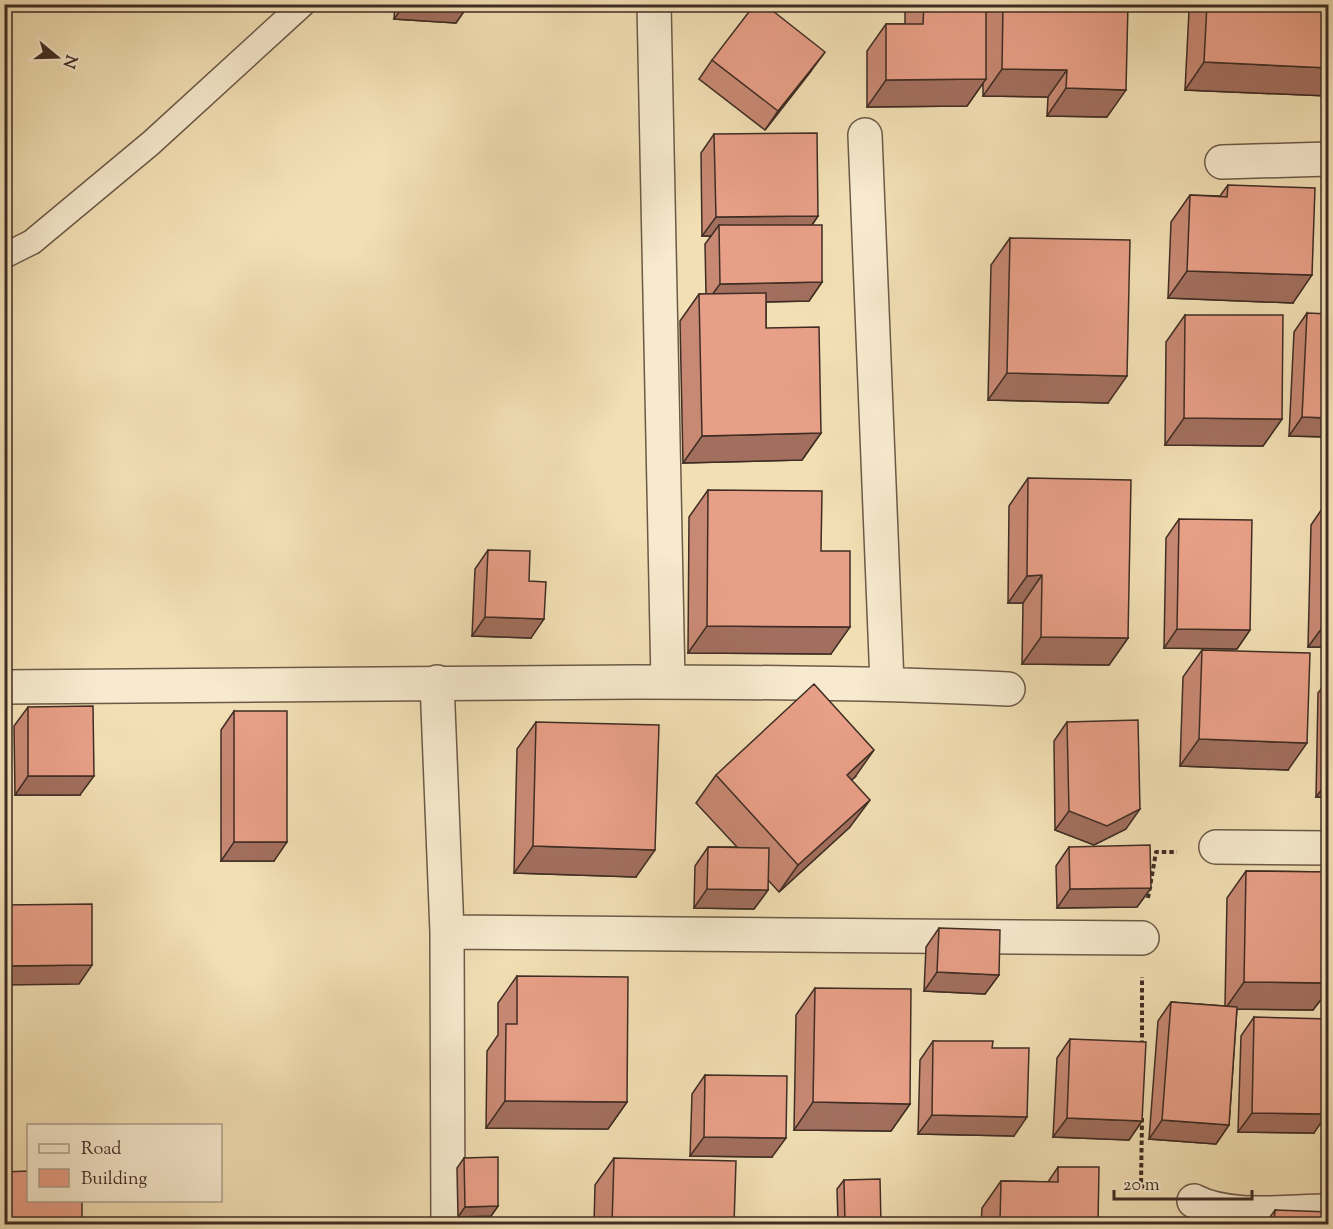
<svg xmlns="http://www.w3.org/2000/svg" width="1333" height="1229" font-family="'Sorts Mill Goudy',serif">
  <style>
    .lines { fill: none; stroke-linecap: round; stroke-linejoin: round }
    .service-casing { stroke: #6c5a48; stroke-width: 27 }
    .minor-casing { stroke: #6c5a48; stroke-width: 36 }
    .path { stroke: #3f2d24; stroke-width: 4; stroke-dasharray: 4.5 3; stroke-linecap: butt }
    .service { stroke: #f7eace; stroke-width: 24 }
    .minor { stroke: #f7eace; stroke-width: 33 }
    .wall { fill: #c88974; stroke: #3f2d24; stroke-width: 1.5 }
    .shaded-wall { fill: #a26f5e; stroke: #3f2d24; stroke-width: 1.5 }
    .building { fill: #e89f87; stroke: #3f2d24; stroke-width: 1.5 }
  </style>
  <rect width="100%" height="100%" fill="#f2dfb4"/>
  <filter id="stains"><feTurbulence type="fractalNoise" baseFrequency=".00333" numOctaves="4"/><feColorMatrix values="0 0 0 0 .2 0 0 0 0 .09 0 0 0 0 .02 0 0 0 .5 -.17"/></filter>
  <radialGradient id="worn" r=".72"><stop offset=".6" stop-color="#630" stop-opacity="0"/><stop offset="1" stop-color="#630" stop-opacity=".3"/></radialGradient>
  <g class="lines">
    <g class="service-casing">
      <path id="service" d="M4,256L32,242L151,143L303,4"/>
    </g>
    <g class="minor-casing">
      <path id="minor" d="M654,4L668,682
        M865,135L887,683
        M1222,162L1328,159
        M437,682L447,932L448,1224
        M4,687C215,686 425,682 635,682C759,682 883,683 1008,689
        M1216,847L1328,848
        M447,932L1142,938
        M1194,1201C1230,1220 1288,1211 1328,1211"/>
    </g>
    <path class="path" d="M1148,898L1156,852H1177
      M1142,1045V977
      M1142,1118L1141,1186L1156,1190"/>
    <use href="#service" class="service"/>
    <use href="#minor" class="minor"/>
  </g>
  <path class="wall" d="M395,4H469L456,23L394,19Z
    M905,4H1128L1107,117L1047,116L1048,97L983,96V83L967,106L867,107V51L886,24H905Z
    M1193,4H1329V95L1328,96L1185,90L1189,11Z
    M712,60L811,71L765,130L699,79Z
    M714,134L818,216L812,225L822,282L809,301L766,302V328L821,433L802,460L683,463L680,321L699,294H706L705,244L711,236H702L701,153Z
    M1228,185L1293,303L1168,298L1171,222L1190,195L1220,196Z
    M1010,238L1108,403L988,400L991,265Z
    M1307,313L1329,437L1289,436L1294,332Z
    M1185,315L1282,419L1263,446L1165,445L1166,342Z
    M1028,478L1128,638L1109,665L1022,664L1023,603H1008L1009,506Z
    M708,490L821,551L831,654L688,653L689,517Z
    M1324,506H1329V647H1308L1311,525Z
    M1179,519L1250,630L1237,649L1164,648L1166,538Z
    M488,550L529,581L531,638L472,636L475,569Z
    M1202,650L1288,770L1180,766L1183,677Z
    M1329,679V797H1316L1318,693Z
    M28,707L80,795H15L14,726Z
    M234,711L274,861H221V730Z
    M536,722L636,877L514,873L517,749Z
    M1067,722L1126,829L1094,845L1055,830L1054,741Z
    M716,775L855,777L851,780L850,827L779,892L768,880V890L754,909L694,908L695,866L708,847H737L696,803Z
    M1069,847L1151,888L1137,907L1057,908L1056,866Z
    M1246,871L1329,872V989L1313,1010L1237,1009L1229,1125L1216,1144L1149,1139L1158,1021L1171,1002L1225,1006L1227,898Z
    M939,928L999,975L985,994L924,991L926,947Z
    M517,976L627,1102L608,1129L486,1128L487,1051L498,1035V1003Z
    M815,988L910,1104L891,1131L794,1130L796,1015Z
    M1254,1017L1314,1133L1238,1132L1241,1036Z
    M1070,1039L1142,1121L1129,1140L1053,1137L1057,1058Z
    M933,1041L992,1048L1014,1136L918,1134L920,1060Z
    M705,1075L772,1157L690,1156L692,1094Z
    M464,1158L498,1206L491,1216L458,1217L457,1168Z
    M614,1158L734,1224H594L595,1185Z
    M1058,1167L1098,1224H981L982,1208L1001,1181L1048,1182Z
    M844,1180L881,1224H838L837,1189Z
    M1275,1210L1329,1224H1265Z"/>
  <path class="shaded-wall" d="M405,4H469L456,23L394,19Z
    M825,52L811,71L765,130L778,111Z
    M1204,62L1329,68V95L1328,96L1185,90Z
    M1002,69L1067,70L1048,97L983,96Z
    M986,79L967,106L867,107L886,80Z
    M1066,88L1126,90L1107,117L1047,116Z
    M818,216L805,235L719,225L711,236H702L716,217Z
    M1187,271L1312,275L1293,303L1168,298Z
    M822,282L809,301L706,303L720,284Z
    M1007,373L1127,376L1108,403L988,400Z
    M1302,417L1329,418V437L1289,436Z
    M1184,418L1282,419L1263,446L1165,445Z
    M821,433L802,460L683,463L702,436Z
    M1042,575L1023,603H1008L1027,576Z
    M485,617L544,619L531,638L472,636Z
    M707,626L850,627L831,654L688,653Z
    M1322,628H1329V647H1308Z
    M1177,629L1250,630L1237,649L1164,648Z
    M1041,637L1128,638L1109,665L1022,664Z
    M1199,739L1307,743L1288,770L1180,766Z
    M874,750L855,777L828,802L847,775Z
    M28,776H94L80,795H15Z
    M1329,780V797H1316Z
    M870,800L850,827L779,892L798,865Z
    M1140,809L1126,829L1094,845L1055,830L1069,811Z
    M234,842H287L274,861H221Z
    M533,846L655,850L636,877L514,873Z
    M1151,888L1137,907L1057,908L1070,889Z
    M707,889L768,890L754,909L694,908Z
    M92,965L79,984L4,985V966Z
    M937,972L999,975L985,994L924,991Z
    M1244,982L1329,983V989L1313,1010L1225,1009Z
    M505,1101L627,1102L608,1129L486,1128Z
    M813,1102L910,1104L891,1131L794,1130Z
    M1252,1113L1327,1114L1314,1133L1238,1132Z
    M932,1115L1027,1117L1014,1136L918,1134Z
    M1067,1118L1142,1121L1129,1140L1053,1137Z
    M1162,1120L1229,1125L1216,1144L1149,1139Z
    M704,1137L786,1138L772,1157L690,1156Z
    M498,1206L491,1216L458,1217L465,1207Z"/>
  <path class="building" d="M755,4H764L825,52L778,111L712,60Z
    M924,4H986V79L886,80V24H923Z
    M1003,4H1128L1126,90L1066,88L1067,70L1002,69Z
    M1207,4H1329V68L1204,62Z
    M817,133L818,216L716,217L714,134Z
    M1228,185L1315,188L1312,275L1187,271L1190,195L1227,197Z
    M719,225H822V282L720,284Z
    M1010,238L1130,240L1127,376L1007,373Z
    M766,293V328L819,327L821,433L702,436L699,294Z
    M1307,313L1329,314V418L1302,417Z
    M1185,315H1283L1282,419L1184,418Z
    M1028,478L1131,480L1128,638L1041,637L1042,575L1027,576Z
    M708,490L822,491L821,551H850V627L707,626Z
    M1324,506H1329V628H1322Z
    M1179,519L1252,520L1250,630L1177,629Z
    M488,550L530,551L529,581L546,582L544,619L485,617Z
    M1202,650L1310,653L1307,743L1199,739Z
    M814,684L874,750L847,775L870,800L798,865L716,775Z
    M93,706L94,776H28V707Z
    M234,711H287V842H234Z
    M1138,720L1140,809L1107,826L1069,811L1067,722Z
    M536,722L659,725L655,850L533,846Z
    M1150,845L1151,888L1070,889L1069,847Z
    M708,847L769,848L768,890L707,889Z
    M1246,871L1329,872V983L1244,982Z
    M92,904V965L4,966V905Z
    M939,928L1000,930L999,975L937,972Z
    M517,976L628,977L627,1102L505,1101L506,1024H517Z
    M815,988L911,989L910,1104L813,1102Z
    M1171,1002L1237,1007L1229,1125L1162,1120Z
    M1254,1017L1329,1019L1327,1114L1252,1113Z
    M1070,1039L1146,1042L1142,1121L1067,1118Z
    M933,1041H993L992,1048H1029L1027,1117L932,1115Z
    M705,1075L787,1076L786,1138L704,1137Z
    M498,1157V1206L465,1207L464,1158Z
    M614,1158L736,1161L734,1224H612Z
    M1058,1167H1099L1098,1224H986V1220L1000,1221L1001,1181L1058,1182Z
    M28,1171V1200H82V1224H4V1172Z
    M880,1179L881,1224H845L844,1180Z
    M1275,1210L1329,1212V1224H1274Z"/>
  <rect width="1333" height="1229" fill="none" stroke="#f2dfb4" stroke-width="24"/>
  <rect x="6" y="6" width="1321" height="1217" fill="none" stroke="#3f2d24" stroke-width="3"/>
  <rect x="12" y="12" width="1309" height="1205" fill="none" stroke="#3f2d24" stroke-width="1.5"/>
  <rect x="27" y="1124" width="195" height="78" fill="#f7eace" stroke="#ad9e8a" stroke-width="1.5"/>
  <rect x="39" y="1144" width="30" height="9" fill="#f7eace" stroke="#ad9e8a" stroke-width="1.5"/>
  <text x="81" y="1154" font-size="18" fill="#3f2d24">Road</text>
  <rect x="39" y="1169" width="30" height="18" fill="#e89f87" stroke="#ad9e8a" stroke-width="1.5"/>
  <text x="81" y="1184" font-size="18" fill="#3f2d24">Building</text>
  <g transform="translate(57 57) rotate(109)" stroke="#f7eace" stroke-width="4.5" paint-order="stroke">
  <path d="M0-4.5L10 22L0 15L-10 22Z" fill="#3f2d24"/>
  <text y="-9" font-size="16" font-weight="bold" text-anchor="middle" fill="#3f2d24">N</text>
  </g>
  <path d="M1114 1190v9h138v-9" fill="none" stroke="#3f2d24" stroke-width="3"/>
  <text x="1123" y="1190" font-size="18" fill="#3f2d24" stroke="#f7eace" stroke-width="4.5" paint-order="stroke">20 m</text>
  <rect width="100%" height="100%" filter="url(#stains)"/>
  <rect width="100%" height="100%" fill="url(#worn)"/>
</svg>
